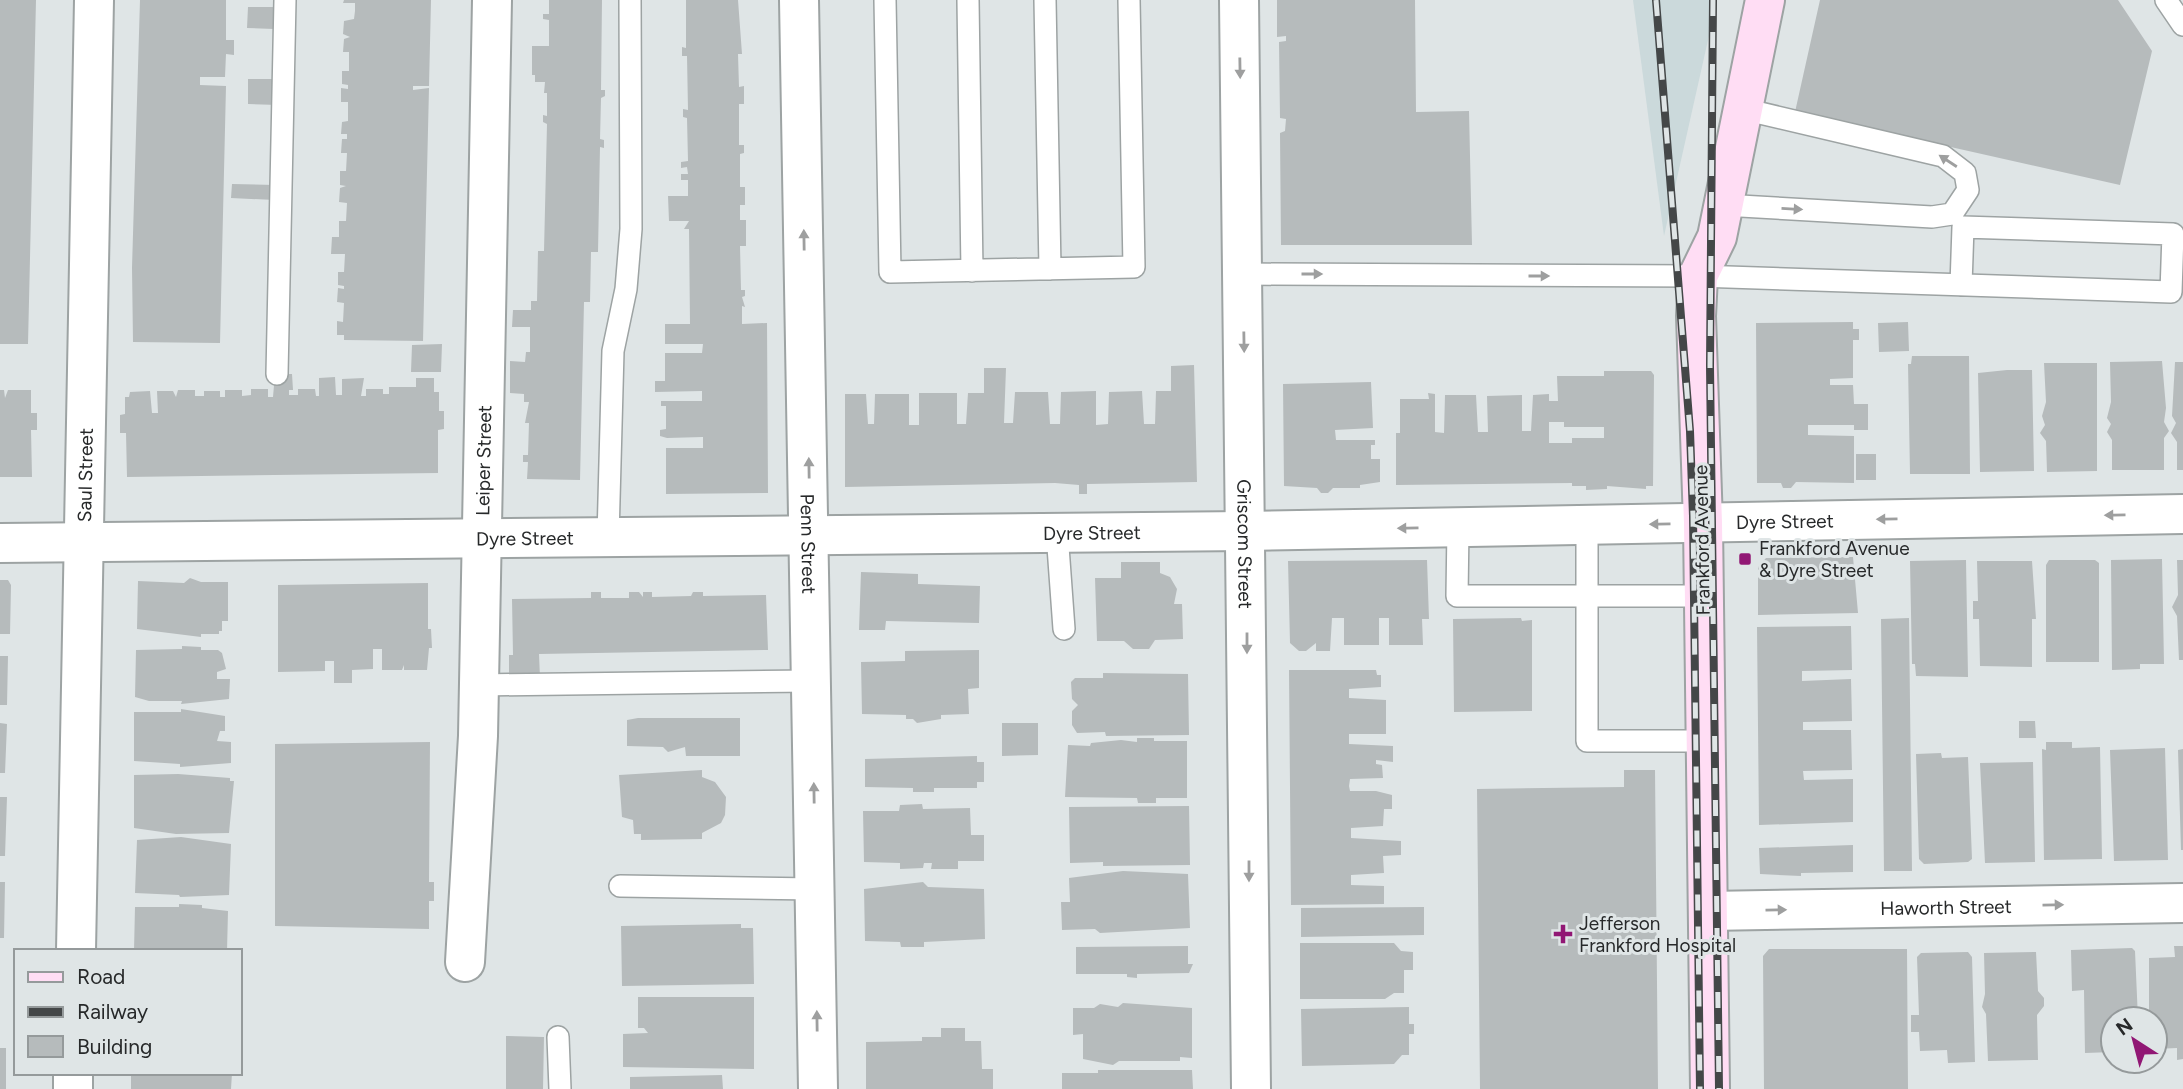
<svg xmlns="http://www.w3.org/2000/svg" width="2183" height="1089" font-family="Figtree,sans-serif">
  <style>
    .built { fill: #cbd9db }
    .building { fill: #b6bbbc; fill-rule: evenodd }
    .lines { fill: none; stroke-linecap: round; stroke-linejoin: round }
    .service-casing { stroke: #9da3a3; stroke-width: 24 }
    .minor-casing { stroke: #9da3a3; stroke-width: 42 }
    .secondary-casing { stroke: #9da3a3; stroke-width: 42 }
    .service { stroke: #fff; stroke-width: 21 }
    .minor { stroke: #fff; stroke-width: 38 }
    .secondary { stroke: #ffddf4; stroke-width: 38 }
    .rail-casing { stroke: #444748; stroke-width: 8 }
    .rail { stroke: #dfe5e6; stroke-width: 5; stroke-dasharray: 16; stroke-linecap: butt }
    .oneway { fill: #9e9f9f }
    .poi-dot { fill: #911774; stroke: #dfe5e6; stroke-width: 2.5 }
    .labels { text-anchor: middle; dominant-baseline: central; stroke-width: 6; stroke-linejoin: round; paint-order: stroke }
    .street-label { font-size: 19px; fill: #27292a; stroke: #dfe5e6 }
    .poi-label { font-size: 19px; fill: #27292a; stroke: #dfe5e6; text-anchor: start }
  </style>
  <rect width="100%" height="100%" fill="#dfe5e6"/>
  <path class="built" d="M1633,0H1717L1664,236Z"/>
  <path class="building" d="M0,0H36L28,344H0Z
    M140,0H226V40H234V55L226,54L225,77H200V85L226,86L220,343L133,342L132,268Z
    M344,0H431L429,86H413V90L429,88L423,341L344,340V335H337V321L343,322L344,303L337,302L338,288L344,289V286L338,285V272H344L345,254H331L332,237H339V221H346L347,203L339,202L340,188L346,186L340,185V171H346L347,153H341L342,139H347V134H341L342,122L348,121V102H341V88L348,89V85L342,84V71H349V52H343L344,39L350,37L343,34L344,21L354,19L355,11V3H343Z
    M549,0H602L601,90H605V96L601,98L600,139L604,140V148L600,147L598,252H591L590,302H584L580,480L527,479L528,462H523V455H528L529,423H525L529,402H524V394L510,393V361L525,362L526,352H530V327H512L513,310H531V301H537L538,251H544L547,124L543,122V115L547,116V93H544L545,82H535V75H532V46H549V20L543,19V14H549Z
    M686,0H738L742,54H738L739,87L744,86V104H739V145H744V153L740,154V187H745V205H740V220H746V246H740L741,290H745V296L742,297L745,307L742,306V324L767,323L768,493L666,494V448H703V437L667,438L660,436V430L666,429V406H661V401H702V391L655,392V381H665V353H702L703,344H665V324H690L689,229H684L689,221H669L668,196H688V180H681V174H688L687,167L681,168V162L688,161L687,118L683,117V109L688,110L687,56H682V47L686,48Z
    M1277,0H1415L1416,112L1469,111L1472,245H1281L1280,133L1285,131L1286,119L1280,118L1279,42L1286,41V36L1277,37Z
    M1820,0H2118L2152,51L2120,185L1795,112Z
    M248,7H274V29L247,28Z
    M248,79H278V105L248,104Z
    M232,184L275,185V200L231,198Z
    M1853,322V329H1859V340H1853V378L1830,379V385H1853L1854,404H1868V430H1854V425H1808V435L1854,436V483L1796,482L1791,488H1783L1781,483H1757L1756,323Z
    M1908,322L1909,351L1879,352L1878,323Z
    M442,344L441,372H411L412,345Z
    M1912,356H1969L1970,474H1910L1908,364H1911Z
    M2162,361L2166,408L2164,422L2169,431L2164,438V470H2112V440L2107,432L2111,424L2107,418L2111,402L2110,362Z
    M2175,362H2183V470H2177V442L2171,433L2176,423L2172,416Z
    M2044,363H2097V471L2047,472L2046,441L2040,433L2045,425L2042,416L2046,402Z
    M1194,365L1197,482L1087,484V494H1079V485L1055,483L845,487V394H866L868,424H874L875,394H909V425H919V393H957V424H966L968,393H984V368H1006L1004,423H1013L1015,392H1048L1050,424H1060L1061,392L1096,391V425L1108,424L1109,392L1142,391L1144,424H1155L1156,391H1171V366Z
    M2007,370H2032L2034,471L1980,472L1978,373Z
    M1604,371H1651L1654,375L1653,486H1646V489L1607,486V489L1586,490V486H1572V483L1396,485V433H1400V399H1429L1428,393L1435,394V432L1444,433L1445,395H1476L1478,432H1488L1487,396L1522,395V431H1531L1533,395L1549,394V401H1558L1557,376H1604ZM1549,422H1564V427H1604V438H1572V443H1549Z
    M275,374H292L293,390H289V395H298V389H315L316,396H319V378L335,377L336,395H342V379L364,378L361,396H366V389H383V394H389V387H416V378H434V392H439V411H444V429L438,430V473L127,477L126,433H120V415L125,414V397H129L130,392L150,391L152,413H158L157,391H173L176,397L178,390H195V396H204V391H220V397H225V390H242V396L251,395V389H268V397H273Z
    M1371,382L1373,428L1335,430L1336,440H1375V445H1371V459H1380V482L1360,485V488H1333L1328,493H1321L1317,488L1284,486L1283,384Z
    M0,390H4L5,398L8,390H31V413H37V430H31L32,477H0Z
    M1856,454H1876V480H1856Z
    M1853,557L1858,613L1758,615V567L1766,558Z
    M2162,559L2164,664H2140V669L2112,670L2111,560Z
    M1427,560L1429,619H1422L1423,645H1389V618H1379V645H1344V618H1332L1330,651H1316V643L1306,651H1299L1290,643L1288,561Z
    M1966,560L1968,677L1916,676L1915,664H1912L1910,561Z
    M2049,560H2095L2099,563V662H2046V565Z
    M2177,560H2183V660H2179L2177,616L2172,607L2178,595Z
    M1977,561H2032L2036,619H2032V667L1980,666L1979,619H1973V601H1978Z
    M1121,562H1160V573L1170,577L1177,589L1174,604H1182L1183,639L1155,640L1149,649H1133L1124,641H1097L1095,578H1121Z
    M861,572L918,574V584L980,586L979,623L886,621L885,630H859Z
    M190,578L201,582H228V621H222V631H219V634H201V637L137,629L138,581L184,583Z
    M0,580H8L11,585L10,634H0Z
    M428,583V629H431L432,648H429L427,670H404V665L402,670H382V649H373V669L352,670V683H334V661H325V671L278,672V585Z
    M591,592H601V598H629V592H639L643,597V592H652V597L691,596L693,592H703V596L766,595L768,650L539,654L540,678L509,679V655H513L512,599L591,598Z
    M1521,618L1522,621L1532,620V711L1454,712L1453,619Z
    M1909,618L1912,871H1884L1881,619Z
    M1851,626L1852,670L1802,671V681L1851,679L1852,721L1803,722V730H1851L1852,770L1803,771L1804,780L1853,779V822L1759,825L1757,627Z
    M182,646L201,647V650H218L222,653L226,669L217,672V679H230L229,699L181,704L182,701H149L135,697L136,650L182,649Z
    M979,650V688L968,689L969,714L941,715V719L917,723L913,719H906V715L862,714L861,662L905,661V651Z
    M0,656H8L7,705H0Z
    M1289,670H1376L1377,675H1381V687L1349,689V698L1386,700V734H1349V744L1393,746V762L1376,760V764L1382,765L1383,778L1350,779L1349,786L1350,791H1376L1392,795V809H1384L1383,826L1351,828V838L1401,841V855L1383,856L1384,873L1351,875V885L1384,886V904L1291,905Z
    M1103,673L1188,674L1189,735L1106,736L1105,732L1077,733L1072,725V711L1078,705L1072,699L1071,682L1075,678H1103Z
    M181,709L225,716V731H220L217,741L231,742V763L180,767V764L134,761V712H181Z
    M638,718H740V756H686L685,747L668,752L663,747L627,746V720Z
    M2019,721H2035L2036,738H2019Z
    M0,723L7,724L5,773H0Z
    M1002,723H1038V755L1002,756Z
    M1137,738H1154V741H1187V798H1156V803H1138L1137,798L1065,797L1068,745L1090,746L1091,743L1121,740L1137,742Z
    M430,742L429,882H434V901H429V929L275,926V744Z
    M2046,742H2072V748L2100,747L2102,859L2044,860L2042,749L2046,750Z
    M2165,748L2168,860L2114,861L2110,750Z
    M2183,749V850H2181L2178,750Z
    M1941,753L1942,758L1968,757L1972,859L1968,862L1924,864L1919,859L1916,754Z
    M977,756V762H984V782H977V788H934V792H913V788L865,787V759Z
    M2033,762L2035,862L1985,863L1980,763Z
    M702,770V777L715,782L726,797L725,815L721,823L702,833V839L641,840V834H634L633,820L622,817L619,775Z
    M1624,770H1655L1658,1089H1480L1477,789L1624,787Z
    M178,774L230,778V781H234L229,833L176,834L134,828V775Z
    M0,797H7L5,856H0Z
    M922,804L923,809L970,808L971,835H984V861H958V869H931L932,863H924L923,868L900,869V863L864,862L863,811H899L900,805Z
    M1189,806L1190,865L1103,866V862L1070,863L1069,807Z
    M181,837L231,844L229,895L180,897L179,895L135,893L137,840Z
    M1853,845V872L1801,873V876L1760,874L1759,848Z
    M1123,871L1188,874L1190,928L1100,933L1095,929L1062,930L1061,902H1070L1069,878Z
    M0,882H5L4,938H0Z
    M923,882L928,887L984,889L985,939L924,942V947H901L900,942L865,941L864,889Z
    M179,904L202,905V908L228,911L227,951H134L135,907H179Z
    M1424,907V935L1301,937V908Z
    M741,924V928H753L754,984L622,986L621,926Z
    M1300,943H1394L1401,951L1413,952V970H1404V993H1394L1385,999H1300Z
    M1188,946V964H1193L1189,973L1137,974V978L1127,977V974H1076V947Z
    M2174,946H2183V1059L2177,1060V1048L2155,1049V1019H2149V958L2175,957Z
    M2132,948L2135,951L2138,1019H2113V1052L2085,1053L2084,990L2072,991L2071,950Z
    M1769,949H1907L1908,1089H1764L1763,956Z
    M1968,952L1972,957L1975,1062L1948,1063L1947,1050L1920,1051L1919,1032H1911V1015H1919L1917,957L1921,953Z
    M2036,952L2038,991L2044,998V1006L2037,1015L2038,1060L1988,1061L1986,1014L1982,1007L1985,994L1984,953Z
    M638,997H754V1069L623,1067V1034L648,1033L644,1028H638Z
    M1123,1003L1192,1008V1058L1180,1057V1061H1119L1113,1065L1083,1059V1034L1073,1035V1008H1094L1100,1004L1118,1007Z
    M1409,1007V1024H1414V1034H1409V1055H1402L1394,1064L1302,1066L1301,1009Z
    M941,1028H965V1041H981L982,1069H993V1089H866V1042L922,1041V1037H941Z
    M506,1036L544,1037L543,1089H506Z
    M0,1048H6V1089H0Z
    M1098,1070H1192L1193,1089H1062V1073H1098Z
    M131,1073H232L231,1089H131Z
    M722,1075L723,1089H630V1077Z"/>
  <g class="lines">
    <g class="service-casing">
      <path id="service" d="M885,0L890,272L1134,267L1129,0
        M968,0L972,271
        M1045,0L1050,269
        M2166,0L2183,25
        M1723,205L1932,217L1952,214L1968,190L1965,173L1943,156L1743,109
        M1243,274L1698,276L2171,292L2173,234L1963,227L1961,285
        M277,374L285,0
        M1587,525V741H1706
        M1458,527L1457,596H1704
        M1057,533L1064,629
        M608,537L613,351L626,289L631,229L630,0
        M478,685L812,681
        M620,886L816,889
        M558,1037L560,1089"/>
    </g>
    <g class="minor-casing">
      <g id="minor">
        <path id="s1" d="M799,0L818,1089"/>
        <path id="s2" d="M1239,0L1251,1089"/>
        <path id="s3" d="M0,543L1246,531L2183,514"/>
        <path id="s4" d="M1708,911L2183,903"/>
        <path id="s5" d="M76,951L94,0"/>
        <path id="s6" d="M465,962L478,736L492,0"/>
        <path d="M73,1089V1073"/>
      </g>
    </g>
    <g class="secondary-casing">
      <path id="secondary" d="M1710,1089L1703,523L1696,316L1698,276L1717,237L1765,0"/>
    </g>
    <use href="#service" class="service"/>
    <use href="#minor" class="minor"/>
    <use href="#secondary" class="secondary"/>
    <g class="rail-casing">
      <path id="rail" d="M1656,0L1690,431L1693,516L1700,1089
        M1713,0L1710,366L1719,1089"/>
    </g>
    <use href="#rail" class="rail"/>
  </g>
  <defs><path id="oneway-solid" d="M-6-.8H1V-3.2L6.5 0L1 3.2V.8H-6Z" transform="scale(1.75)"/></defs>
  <g class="oneway">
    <use href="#oneway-solid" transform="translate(1240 68) rotate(89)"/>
    <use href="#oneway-solid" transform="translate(1948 161) rotate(-147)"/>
    <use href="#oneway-solid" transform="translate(1792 209) rotate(3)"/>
    <use href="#oneway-solid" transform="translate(804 240) rotate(-91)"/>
    <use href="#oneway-solid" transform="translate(1312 274)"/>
    <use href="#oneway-solid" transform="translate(1539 276)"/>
    <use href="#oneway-solid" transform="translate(1244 342) rotate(89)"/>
    <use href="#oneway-solid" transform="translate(809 468) rotate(-91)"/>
    <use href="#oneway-solid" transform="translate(2115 515) rotate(179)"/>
    <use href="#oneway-solid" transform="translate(1887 519) rotate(179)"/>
    <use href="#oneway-solid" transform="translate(1660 524) rotate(179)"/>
    <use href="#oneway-solid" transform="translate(1408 528) rotate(179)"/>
    <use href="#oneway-solid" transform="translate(1247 643) rotate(90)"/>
    <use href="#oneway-solid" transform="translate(814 793) rotate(-91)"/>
    <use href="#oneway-solid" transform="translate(1249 871) rotate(90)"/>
    <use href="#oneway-solid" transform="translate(2053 905) rotate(-1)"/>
    <use href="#oneway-solid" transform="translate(1776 910) rotate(-1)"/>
    <use href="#oneway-solid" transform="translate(817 1021) rotate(-91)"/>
  </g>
  <g class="poi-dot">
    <rect x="1738" y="552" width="14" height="14" rx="3.5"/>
    <path d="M1559.5 923.5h7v7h7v7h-7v7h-7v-7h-7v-7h7z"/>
  </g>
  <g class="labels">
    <g class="street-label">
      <text stroke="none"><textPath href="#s6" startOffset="502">Leiper Street</textPath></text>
      <text stroke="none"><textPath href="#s5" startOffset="476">Saul Street</textPath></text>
      <text stroke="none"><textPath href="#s3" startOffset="1785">Dyre Street</textPath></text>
      <text stroke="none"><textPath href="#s3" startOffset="1092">Dyre Street</textPath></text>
      <text stroke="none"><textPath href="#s3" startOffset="525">Dyre Street</textPath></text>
      <text transform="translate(1702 540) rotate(-91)">Frankford Avenue</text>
      <text stroke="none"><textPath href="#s1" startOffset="544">Penn Street</textPath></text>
      <text stroke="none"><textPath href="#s2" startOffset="544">Griscom Street</textPath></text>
      <text stroke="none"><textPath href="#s4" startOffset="238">Haworth Street</textPath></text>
    </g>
    <g class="poi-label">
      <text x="1759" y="548">Frankford Avenue<tspan x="1759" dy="22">&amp; Dyre Street</tspan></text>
      <text x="1579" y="923">Jefferson<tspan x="1579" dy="22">Frankford Hospital</tspan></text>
    </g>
  </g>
  <rect x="14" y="949" width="228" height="126" fill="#dfe5e6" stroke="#959a9b" stroke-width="2"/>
  <rect x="28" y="972" width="35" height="10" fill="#ffddf4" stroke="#959a9b" stroke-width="2"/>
  <text x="77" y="984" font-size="21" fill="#27292a">Road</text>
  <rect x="28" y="1007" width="35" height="10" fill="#444748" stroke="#959a9b" stroke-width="2"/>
  <text x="77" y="1019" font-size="21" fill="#27292a">Railway</text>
  <rect x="28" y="1036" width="35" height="21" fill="#b6bbbc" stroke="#959a9b" stroke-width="2"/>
  <text x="77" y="1054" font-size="21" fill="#27292a">Building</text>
  <g transform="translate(2134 1040) rotate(324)"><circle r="33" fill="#dfe5e6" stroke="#959a9b" stroke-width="2"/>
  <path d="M0-5L12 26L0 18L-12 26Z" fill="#911774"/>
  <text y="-10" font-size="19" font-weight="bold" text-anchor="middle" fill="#27292a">N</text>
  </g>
</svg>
